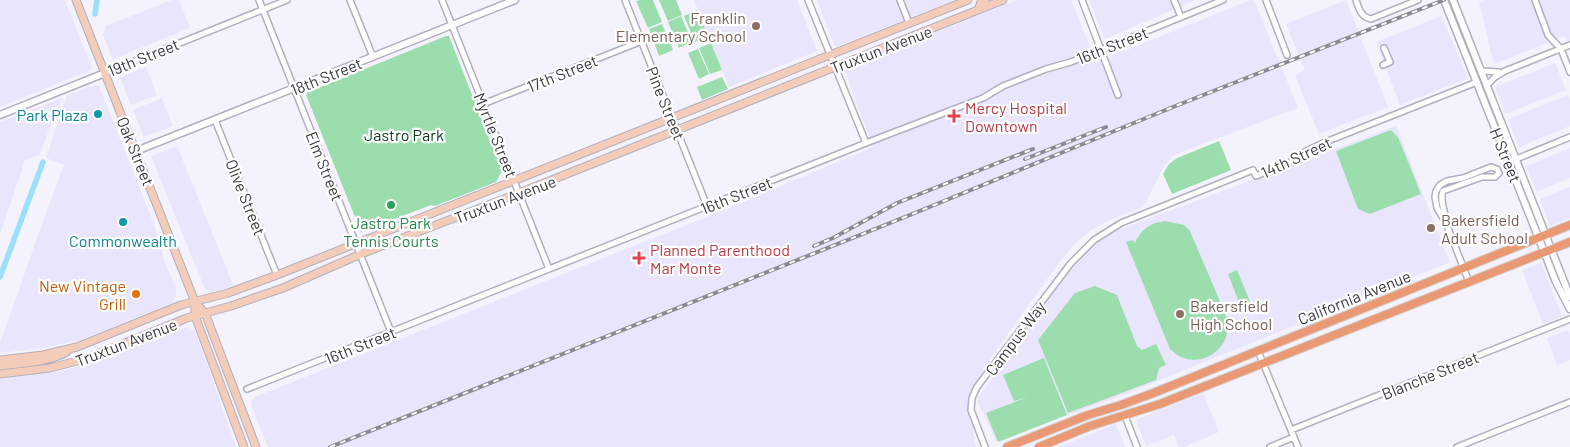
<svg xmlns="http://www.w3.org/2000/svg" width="1570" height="447" font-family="Barlow,sans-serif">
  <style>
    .built { fill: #e8e5fc }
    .green { fill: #9cddad }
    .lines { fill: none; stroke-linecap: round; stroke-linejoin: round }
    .canal { stroke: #9cdffb; stroke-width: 5.5 }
    .minor-casing { stroke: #b1afbe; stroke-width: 8 }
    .tertiary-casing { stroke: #b1afbe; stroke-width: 9 }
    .secondary-casing { stroke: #b1afbe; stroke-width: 9 }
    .primary-casing { stroke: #d3d3d5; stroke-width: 10 }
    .minor { stroke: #fff; stroke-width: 5 }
    .tertiary { stroke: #fff; stroke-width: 6 }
    .secondary { stroke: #f4cdba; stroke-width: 7 }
    .primary { stroke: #e99a74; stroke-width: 8 }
    .rail-casing { stroke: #8b8a92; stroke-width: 4 }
    .rail { stroke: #fff; stroke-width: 2; stroke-dasharray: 5.5; stroke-linecap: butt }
    .education-dot { fill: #8d6e63; stroke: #fff; stroke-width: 2 }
    .culture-dot { fill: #0f9aa8; stroke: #fff; stroke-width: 2 }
    .health-dot { fill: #e0444e; stroke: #fff; stroke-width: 2 }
    .leisure-dot { fill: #2e9e5b; stroke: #fff; stroke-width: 2 }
    .food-dot { fill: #e8710a; stroke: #fff; stroke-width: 2 }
    .labels { text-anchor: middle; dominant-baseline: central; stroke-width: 4.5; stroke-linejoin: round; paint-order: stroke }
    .education-label { font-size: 16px; fill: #785e54; stroke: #fff; text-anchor: start }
    .street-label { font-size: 16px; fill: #39383e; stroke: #fff }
    .health-label { font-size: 16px; fill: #be3a42; stroke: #fff; text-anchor: start }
    .culture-label { font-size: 16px; fill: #0d838f; stroke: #fff; text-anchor: end }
    .park-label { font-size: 16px; fill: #073c1d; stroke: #fff }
    .leisure-label { font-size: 16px; fill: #27864d; stroke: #fff }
    .food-label { font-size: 16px; fill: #c56008; stroke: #fff; text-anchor: end }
  </style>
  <rect width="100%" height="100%" fill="#f4f3fd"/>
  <path class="built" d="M0,0H65L91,65V69L89,71L0,107Z
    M172,0H179L190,28L113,59L103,35L106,26Z
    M694,0H797L817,51L729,87Z
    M817,0H954L835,47Z
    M1017,0H1071L1096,62L1251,0H1254L1298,108L1174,155L1165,164L1143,207L1107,221L1091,230L1075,244L1060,261L983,369L975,392L972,414L974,437L976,447H268L251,405L252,401L255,397L729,208L873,147L844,69Z
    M1089,0H1196L1105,39Z
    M1346,0L1388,107L1319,134L1295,75L1305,70L1286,24Z
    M1484,0H1570V46L1565,36L1494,64L1479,2Z
    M1441,16L1467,76L1466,79L1400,105L1376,42Z
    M1555,63L1566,90L1506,114L1495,87Z
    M146,67L157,95L131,105L120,77Z
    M96,85L99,86L101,91L161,242L163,258L176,288V295L172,303L80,340L44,348L0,353V343L46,213L64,165L46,158L67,95Z
    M1568,95L1570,101V126L1519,147L1508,119Z
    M62,98L39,155L25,160L0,234V122Z
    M162,98L173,126L144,137L133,110Z
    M1396,126L1450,262L1131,392L996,441L978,402L979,396L996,374L997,366L1083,255L1097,243L1118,230Z
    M177,146L233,285L224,289L211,292L205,289L151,156Z
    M1570,148V178L1537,192L1526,166Z
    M1570,187V218L1550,226L1540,199Z
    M1541,263L1562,316L1543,324L1522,270Z
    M187,327L195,331L236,447H0V379L56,372L81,366L108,356L114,357L122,353L124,349L133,345L143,341L152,340Z
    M1568,330L1570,335V360L1557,365L1547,338Z
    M1203,393L1219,432L1184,447H1179L1174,435L1146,446L1136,420Z
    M1116,424L1125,447H1058Z"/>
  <path class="green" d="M640,0H653L662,22L648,28L636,1Z
    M659,0H676L682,15L668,21Z
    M697,10L708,36L695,42L684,16Z
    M681,16L692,42L679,48L668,22Z
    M662,24L673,50L659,56L649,29Z
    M446,36H449L502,171L496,182L435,206L431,205L361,232L306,95L308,92Z
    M711,43L722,70L710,74L699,48Z
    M698,49L709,74L699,79L688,53Z
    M722,77L728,89L702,100L697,87Z
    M1391,130L1398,137L1421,194L1370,214L1358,209L1336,151Z
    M1219,141L1231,170L1172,194L1163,174L1169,164L1177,158Z
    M1165,221L1184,225L1190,231L1227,318C1234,352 1194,374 1170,349L1126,242L1133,240L1135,243C1141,229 1150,223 1165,221Z
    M1237,270L1253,309L1243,313L1228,274Z
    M1095,286L1117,295L1137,346L1142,350L1156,344L1166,365L1159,368L1156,380L1068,413L1038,340L1075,293Z
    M1044,358L1067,415L998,442L986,413L1028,397L1014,401L1003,375Z"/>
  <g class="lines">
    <path class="canal" d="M95,14L97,0
      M0,277L43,162"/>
    <g class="minor-casing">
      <path id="minor" d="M259,0L391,332
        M350,0L373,57
        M442,0L549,269
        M625,0L707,206
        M808,0L866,143
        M900,0L909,23
        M1082,0L1118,95
        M1174,0L1181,17
        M1266,0L1287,55
        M1356,0C1359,9 1361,17 1371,19L1418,0
        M1535,0L1548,35L1561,49L1570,72
        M1383,65L1390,62L1384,48
        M1482,71L1499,72
        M105,73L287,0
        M1487,85L1495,77L1505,71L1570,45
        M483,104L642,41
        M215,120L277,275
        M1509,162L1570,137
        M1446,223C1446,212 1439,201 1443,191L1482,177H1495L1499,173L1497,169L1491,167L1463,178L1447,181L1440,185L1436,191L1435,197L1437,208L1446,223L1469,282
        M1258,351L1298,447
        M247,389L866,143L983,98L1003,86L1046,69L1071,62L1223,0
        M1125,416L1137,447
        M1291,430L1570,319
        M985,447L971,410L972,398L977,387L1071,263L1094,240L1121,223L1253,170L1256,176L1298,159L1306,151L1323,143L1477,82
        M1270,447L1294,437
        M1457,447L1570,402"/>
    </g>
    <g class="tertiary-casing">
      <path id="tertiary" d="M1444,0L1547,259L1556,282L1570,309
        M1453,0L1570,297
        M0,115L105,73
        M136,151L515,0"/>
    </g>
    <g class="secondary-casing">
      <path id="secondary" d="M76,0L195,302L205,313L256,447
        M978,10L981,2L985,0
        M195,302V316L244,447
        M0,360L43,355L77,347L181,305L228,293L277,275L968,0
        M0,366C22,363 47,363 67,352
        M0,374L50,368L85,359L187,318L231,306L283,288L361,254L519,193L1003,0"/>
    </g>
    <g class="primary-casing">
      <path id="primary" d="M1007,447L1088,415L1121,405L1156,392L1570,225
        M1039,447L1090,426L1160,404L1570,242"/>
    </g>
    <use href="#minor" class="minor"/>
    <use href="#tertiary" class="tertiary"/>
    <use href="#secondary" class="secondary"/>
    <use href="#primary" class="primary"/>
    <g class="rail-casing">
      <path id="rail" d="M1025,159L1106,127
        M814,246L833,238L897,203L1033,149
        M330,447L905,217L1173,107L1444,0"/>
    </g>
    <use href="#rail" class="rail"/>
  </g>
  <g class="education-dot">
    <circle cx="756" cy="26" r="5"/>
    <circle cx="1431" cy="228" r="5"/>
    <circle cx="1180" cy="314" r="5"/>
  </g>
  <g class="culture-dot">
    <circle cx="98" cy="114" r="5"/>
    <circle cx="123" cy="222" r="5"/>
  </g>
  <g class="health-dot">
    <path d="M951.5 108.5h5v5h5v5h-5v5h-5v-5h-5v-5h5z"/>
    <path d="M636.5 250.5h5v5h5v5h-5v5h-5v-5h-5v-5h5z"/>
  </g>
  <circle class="leisure-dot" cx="391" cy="205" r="5"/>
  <circle class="food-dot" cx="136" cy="294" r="5"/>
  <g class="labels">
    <g class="education-label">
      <text x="746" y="17" text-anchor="end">Franklin<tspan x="746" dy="18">Elementary School</tspan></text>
      <text x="1441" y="219">Bakersfield<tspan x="1441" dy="18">Adult School</tspan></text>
      <text x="1190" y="305">Bakersfield<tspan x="1190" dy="18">High School</tspan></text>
    </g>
    <g class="street-label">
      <text transform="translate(1112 45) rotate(-22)">16th Street</text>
      <text transform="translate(881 49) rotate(-21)">Truxtun Avenue</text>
      <text transform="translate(143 57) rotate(-22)">19th Street</text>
      <text transform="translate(562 73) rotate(-22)">17th Street</text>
      <text transform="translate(326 76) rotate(-22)">18th Street</text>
      <text transform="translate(666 103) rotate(68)">Pine Street</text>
      <text transform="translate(496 135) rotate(68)">Myrtle Street</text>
      <text transform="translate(136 151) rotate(68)">Oak Street</text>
      <text transform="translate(1506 155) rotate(68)">H Street</text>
      <text transform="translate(1296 157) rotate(-25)">14th Street</text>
      <text transform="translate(325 166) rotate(68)">Elm Street</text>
      <text transform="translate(736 195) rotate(-22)">16th Street</text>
      <text transform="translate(246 197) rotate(68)">Olive Street</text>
      <text transform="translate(505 199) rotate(-21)">Truxtun Avenue</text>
      <text transform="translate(1354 297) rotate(-22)">California Avenue</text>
      <text transform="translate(1015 338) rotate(-53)">Campus Way</text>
      <text transform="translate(126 342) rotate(-21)">Truxtun Avenue</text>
      <text transform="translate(360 345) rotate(-22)">16th Street</text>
      <text transform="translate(1430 375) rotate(-22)">Blanche Street</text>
    </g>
    <g class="health-label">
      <text x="965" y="107">Mercy Hospital<tspan x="965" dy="18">Downtown</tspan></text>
      <text x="650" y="249">Planned Parenthood<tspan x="650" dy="18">Mar Monte</tspan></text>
    </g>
    <g class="culture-label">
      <text x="88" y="114">Park Plaza</text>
      <text x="123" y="240" text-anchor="middle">Commonwealth</text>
    </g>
    <g class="park-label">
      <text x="404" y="134">Jastro Park</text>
    </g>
    <g class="leisure-label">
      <text x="391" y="222">Jastro Park<tspan x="391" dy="18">Tennis Courts</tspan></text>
    </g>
    <g class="food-label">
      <text x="126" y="285">New Vintage<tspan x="126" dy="18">Grill</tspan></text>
    </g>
  </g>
</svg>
